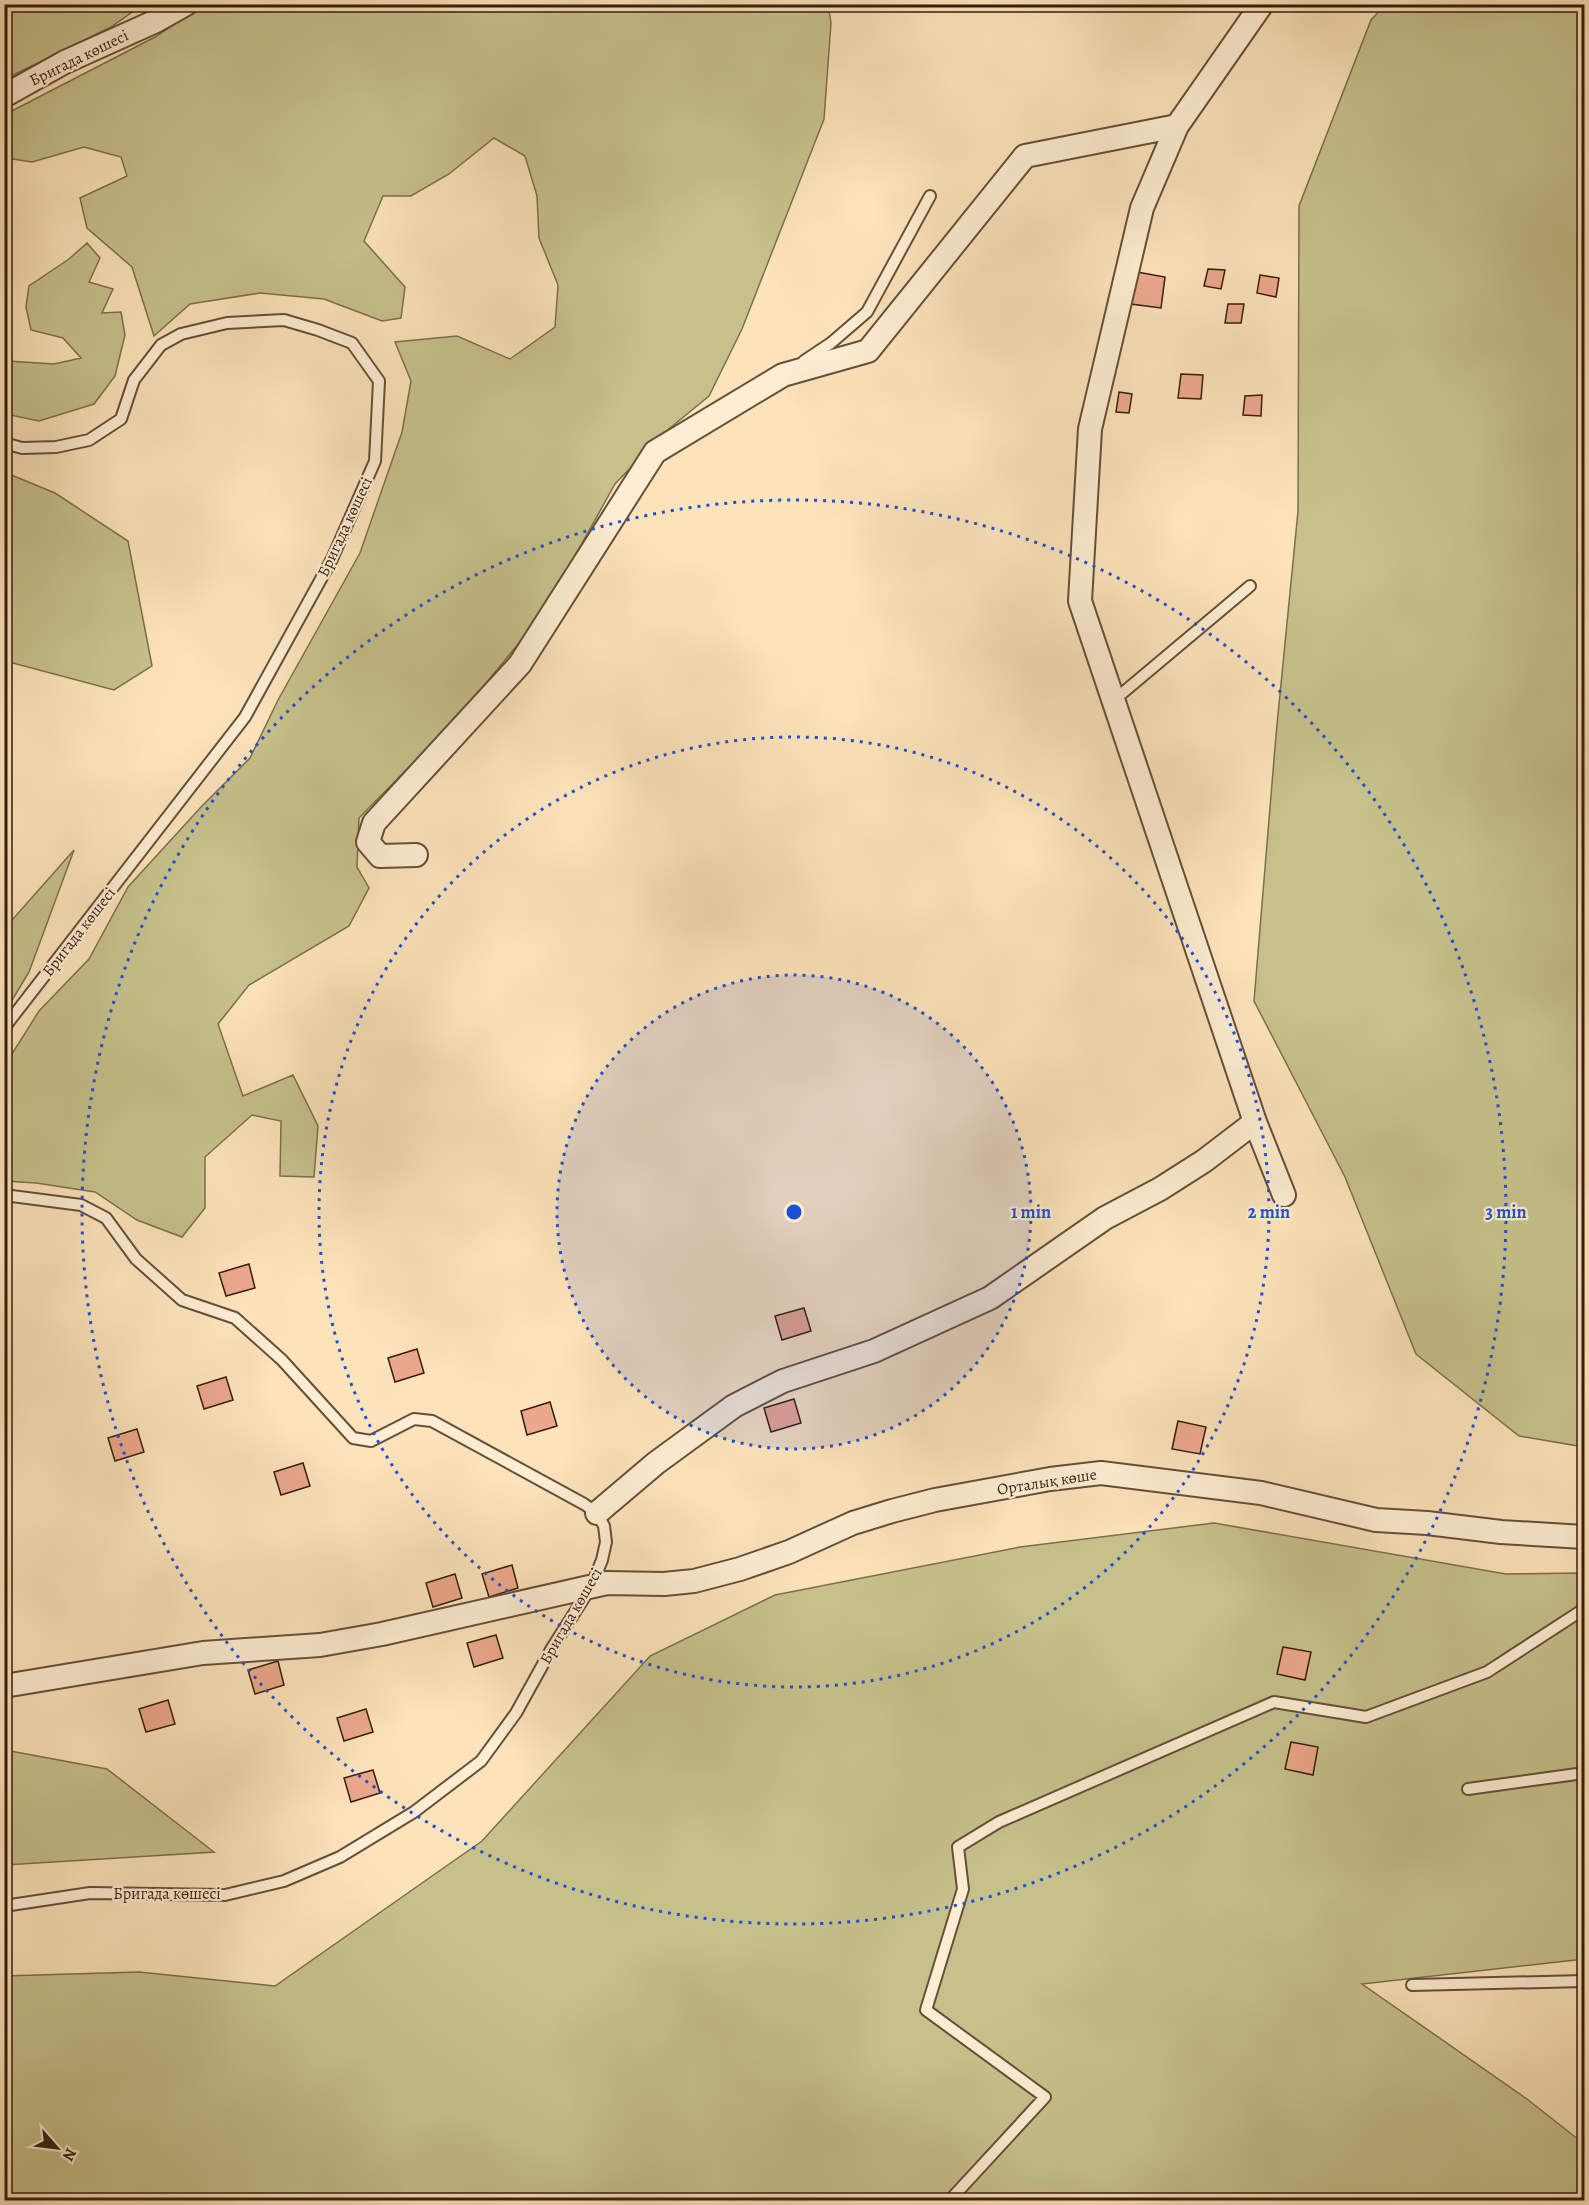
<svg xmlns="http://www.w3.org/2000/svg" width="1589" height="2205" font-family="Alegreya,serif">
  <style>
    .green { fill: #c6c18b; stroke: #7d6e4d; stroke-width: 1.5 }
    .building { fill: #eca88b; stroke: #341c0f; stroke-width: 1.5 }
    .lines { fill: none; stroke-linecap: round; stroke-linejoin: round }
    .service-casing { stroke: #664e3a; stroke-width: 14 }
    .minor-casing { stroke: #664e3a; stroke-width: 26 }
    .service { stroke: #fdedd2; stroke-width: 10 }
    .minor { stroke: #fdedd2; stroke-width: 22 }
    .ring { fill: none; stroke: #1d4ed8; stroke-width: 3; stroke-dasharray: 3 6 }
    .labels { text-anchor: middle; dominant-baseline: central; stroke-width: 4.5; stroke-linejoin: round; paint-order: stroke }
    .street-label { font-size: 16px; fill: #341c0f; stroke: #fdedd2 }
    .centre { fill: #1d4ed8; stroke: #fdedd2; stroke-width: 3 }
    .ring-label { font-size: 18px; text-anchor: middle; font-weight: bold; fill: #1d4ed8; stroke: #fdedd2; stroke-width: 4.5; stroke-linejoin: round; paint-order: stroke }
  </style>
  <rect width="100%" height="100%" fill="#fce3ba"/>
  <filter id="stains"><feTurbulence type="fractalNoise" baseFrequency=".00333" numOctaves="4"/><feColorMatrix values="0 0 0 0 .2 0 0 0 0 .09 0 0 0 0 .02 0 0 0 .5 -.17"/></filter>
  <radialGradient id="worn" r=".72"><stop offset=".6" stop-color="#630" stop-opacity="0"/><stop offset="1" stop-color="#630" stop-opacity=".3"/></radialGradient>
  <path class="green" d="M5,4H142V5L111,27L5,79Z
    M828,4L831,23L824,119L742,329L709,396L664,433L615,484L542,615L458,717L359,818L357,867L369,888L349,926L249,985L218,1024L243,1096L293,1075L318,1126L314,1177L280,1176L281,1121L252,1115L205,1157V1208L182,1237L137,1220L95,1192L36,1183L5,1181V1065L39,1011L89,959L128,887L201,807L250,758L278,700L360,553L402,432L411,381L395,342L457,336L510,359L555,327L558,285L539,238L537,196L525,156L494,138L449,174L411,196H383L364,241L405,287L401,318L382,321L324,299L260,293L190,304L154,336L132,267L87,228L80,198L127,176L121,157L84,147L32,162L6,158L4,156V115L155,37L203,5Z
    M1385,5H1584V1447L1519,1436L1416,1354L1345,1177L1254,1001L1276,735L1298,511L1299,206L1371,20Z
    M87,243L100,258L89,282L113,289L102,313L121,312L125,335L115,376L94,404L39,421L5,414V359L7,361L54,364L81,358L63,338L31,330L26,307L29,286L69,259Z
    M4,472L55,493L128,541L152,666L114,690L5,661Z
    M74,850L29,972L5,1012V928Z
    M1214,1523L1506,1574L1584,1573V1959L1362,1984L1527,2099L1584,2144V2200H5L4,1976L139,1972L275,1986L482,1841L650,1656L775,1595L1020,1547Z
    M5,1750L107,1769L214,1852L5,1865Z"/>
  <path class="building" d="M1208,269L1225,270L1221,289L1204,286Z
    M1137,272L1165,277L1161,308L1131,304Z
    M1260,275L1279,278L1276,297L1257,293Z
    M1228,304H1244L1241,323H1225Z
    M1181,374L1203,375L1201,399L1178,398Z
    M1119,392L1132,394L1129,413L1116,412Z
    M1262,395L1261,416L1243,415L1245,396Z
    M249,1264L255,1288L226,1296L219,1273Z
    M804,1308L811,1331L782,1340L775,1316Z
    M417,1349L424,1373L395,1382L388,1358Z
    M226,1377L233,1400L204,1409L197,1386Z
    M794,1399L801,1423L771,1432L764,1408Z
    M550,1402L557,1426L527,1435L521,1411Z
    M1178,1421L1206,1427L1200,1454L1172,1449Z
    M137,1429L144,1452L115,1461L108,1438Z
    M303,1463L310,1486L281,1495L274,1472Z
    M512,1565L518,1588L489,1597L482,1574Z
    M455,1574L462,1598L433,1607L426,1583Z
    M496,1635L503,1658L474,1667L467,1643Z
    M1283,1647L1311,1652L1305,1680L1277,1674Z
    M278,1661L284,1685L255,1694L248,1670Z
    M168,1700L175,1724L146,1732L139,1709Z
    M366,1709L373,1732L344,1741L337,1718Z
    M1291,1742L1318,1747L1313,1775L1285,1769Z
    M373,1770L380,1793L351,1802L344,1778Z"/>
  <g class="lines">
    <g class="service-casing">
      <path id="service" d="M804,361L831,343L867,312L930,196
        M4,443L22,448L56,447L89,440L121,419L134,380L161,345L181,334L227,323L284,320L318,330L352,343L379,381L375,461L332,559L245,717L4,1028
        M1113,701L1250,586
        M4,1195L81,1205L106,1218L136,1259L182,1300L235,1318L282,1360L353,1438L371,1441L414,1419L432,1421L584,1504L597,1513L604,1526L606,1542L602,1560L591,1587L552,1648L516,1713L481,1761L414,1812L340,1857L284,1881L225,1895L90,1893L4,1906
        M1468,1789L1584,1773
        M1412,1985L1584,1981
        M950,2200L1045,2097L926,2010L963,1889L958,1847L999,1822L1274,1702L1366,1717L1487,1672L1584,1609"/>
    </g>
    <g class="minor-casing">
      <path id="minor" d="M4,96L65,62L156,21L186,4
        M1177,126L1142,208L1090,429L1080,601L1255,1122
        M416,855L380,856L368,842L374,823L520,664L655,452L783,375L868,351L1025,156L1177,126L1262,4
        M597,1513L656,1463L734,1406L783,1381L874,1351L990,1298L1105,1218L1160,1189L1204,1161L1255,1122L1284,1195
        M4,1686L203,1653L320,1645L382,1634L607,1583L664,1584L694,1581L740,1569L789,1552L853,1523L892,1511L935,1500L1050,1479L1101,1473L1261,1493L1376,1520L1427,1523L1501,1532L1584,1537"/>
    </g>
    <use href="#service" class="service"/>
    <use href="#minor" class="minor"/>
  </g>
  <circle cx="794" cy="1212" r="237" fill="#1d4ed8" fill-opacity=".12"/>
  <g class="ring">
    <circle cx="794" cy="1212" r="237"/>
    <circle cx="794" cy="1212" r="475"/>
    <circle cx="794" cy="1212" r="712"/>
  </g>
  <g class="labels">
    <g class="street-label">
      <text transform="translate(79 58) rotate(-26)">Бригада көшесі</text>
      <text transform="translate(345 527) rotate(-65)">Бригада көшесі</text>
      <text transform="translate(79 932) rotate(-52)">Бригада көшесі</text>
      <text transform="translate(1047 1482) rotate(-9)">Орталық көше</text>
      <text transform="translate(571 1616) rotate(-60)">Бригада көшесі</text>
      <text x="167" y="1894">Бригада көшесі</text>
    </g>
  </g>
  <circle cx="794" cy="1212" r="9" class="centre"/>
  <g class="ring-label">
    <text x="1031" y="1218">1 min</text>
    <text x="1269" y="1218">2 min</text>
    <text x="1506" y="1218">3 min</text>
  </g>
  <rect width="1589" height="2205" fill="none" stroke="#fce3ba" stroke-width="24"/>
  <rect x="6" y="6" width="1577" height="2193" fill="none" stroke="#341c0f" stroke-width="3"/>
  <rect x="12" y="12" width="1565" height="2181" fill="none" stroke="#341c0f" stroke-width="1.5"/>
  <g transform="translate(57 2148) rotate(118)" stroke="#fdedd2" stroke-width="4.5" paint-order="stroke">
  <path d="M0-4.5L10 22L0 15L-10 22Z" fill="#341c0f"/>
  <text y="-9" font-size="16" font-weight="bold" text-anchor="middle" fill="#341c0f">N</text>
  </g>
  <rect width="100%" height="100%" filter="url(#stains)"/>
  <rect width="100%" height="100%" fill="url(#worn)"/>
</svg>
